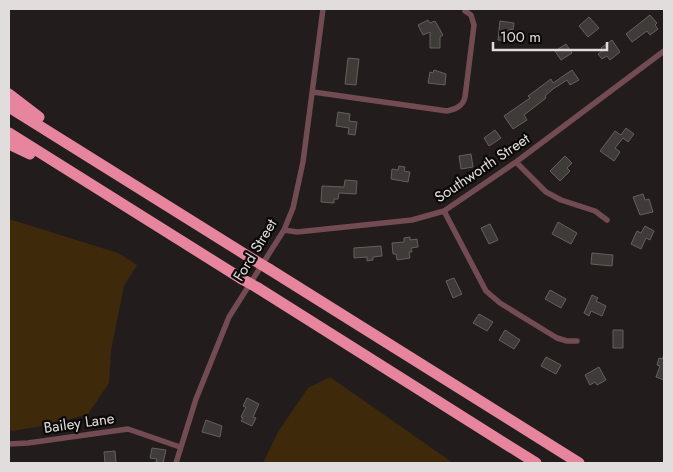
<svg xmlns="http://www.w3.org/2000/svg" width="673" height="472" font-family="Jost,sans-serif">
  <style>
    .green { fill: #3e2a0a }
    .building { fill: #3f3b38; stroke: #65605d }
    .lines { fill: none; stroke-linecap: round; stroke-linejoin: round }
    .minor { stroke: #724b53; stroke-width: 5.5 }
    .motorway { stroke: #e6859d; stroke-width: 11 }
    .motorway-bridge { stroke: #e6859d; stroke-width: 11 }
    .labels { text-anchor: middle; dominant-baseline: central; stroke-width: 4.5; stroke-linejoin: round; paint-order: stroke }
    .street-label { font-size: 15px; fill: #e1dddd; stroke: #0a0808 }
  </style>
  <rect width="100%" height="100%" fill="#221d1c"/>
  <path class="green" d="M9,219L118,253L137,265L124,286L111,350L109,383L88,414L54,424L12,431L9,429Z
    M330,377L453,463H263L278,432L308,388Z"/>
  <path class="building" d="M650,15L657,23L655,25L658,29L650,35L647,31L632,42L626,34Z
    M589,17L599,28L588,37L579,26Z
    M428,20L430,23L435,21L443,35L440,37V48H430V32L423,35L418,25Z
    M500,21L514,23L513,30L510,29L508,41L498,40Z
    M612,40L620,52L610,60L607,56L602,59L598,54L603,50L601,48Z
    M566,44L572,53L561,60L555,51Z
    M348,58L359,59L356,85L345,84Z
    M434,70L446,74L445,85L428,83L430,72L433,73Z
    M572,70L579,80L570,85L567,80L553,89L545,96L546,98L524,115L527,120L513,129L504,116L530,98L528,96L551,79L553,83Z
    M338,112L350,114L349,121L357,122L355,135L348,134L349,128L336,126Z
    M626,128L634,134L628,142L623,138L615,148L620,152L614,161L600,151L615,131L621,135Z
    M495,130L501,138L489,146L484,138Z
    M471,154L473,167L461,169L459,156Z
    M565,156L572,163L567,168L570,171L560,181L550,171Z
    M399,166L405,167L404,171L410,172L408,182L391,179L392,169L398,170Z
    M345,180L357,181L356,194L339,193L338,199H334V203L321,202L322,186L344,187Z
    M643,194L645,200L649,199L653,212L640,215L633,197Z
    M558,222L577,233L571,244L552,234Z
    M490,224L498,240L489,244L481,228Z
    M645,226L654,231L650,240L646,238L641,249L631,244L637,231L641,233Z
    M410,237V240L417,239L418,247L411,248L412,252H409L410,258L397,260L396,254H393L392,243L404,242V238Z
    M381,246L382,256L373,257V260L367,261V257L354,258V248Z
    M592,253L613,255L612,266L591,264Z
    M454,278L462,294L453,298L446,281Z
    M550,290L566,299L561,308L545,299Z
    M592,295L598,298L596,301L606,306L602,316L591,311L589,316L584,313Z
    M479,314L493,322L487,331L473,323Z
    M505,330L520,340L514,349L499,340Z
    M613,330H623V348H613Z
    M664,355V380L656,377L660,366L657,365L659,358L662,359Z
    M546,357L561,365L556,374L541,366Z
    M599,367L606,380L597,385L595,382L590,385L585,375Z
    M247,398L259,404L253,417L256,418L252,426L241,421L243,418L241,417L246,407L243,406Z
    M206,420L222,426L220,437L202,432Z
    M152,448L166,450L163,463L156,462L157,459L150,458Z
    M115,451L116,463H105L104,452Z"/>
  <g class="lines">
    <path class="minor" d="M313,92L447,111C456,109 463,106 465,97L474,25L471,15L465,11
      M516,162L546,192L561,200L595,211L607,220
      M444,211L486,291L500,303L557,338L567,341H577
      M284,230L297,232L412,220L444,211L516,162L664,51
      M9,444L28,443L128,429L180,447
      M176,463L196,399L229,317L284,230L293,208L303,162L323,9"/>
    <path class="motorway" d="M9,94L39,117
      M9,107L254,260
      M9,133L242,279
      M9,144L30,154
      M269,269L579,463
      M258,288L536,463"/>
    <path class="motorway-bridge" d="M254,260L269,269
      M242,279L258,288"/>
  </g>
  <g class="labels">
    <g class="street-label">
      <text transform="translate(482 168) rotate(-34)">Southworth Street</text>
      <text transform="translate(255 250) rotate(-59)">Ford Street</text>
      <text transform="translate(79 423) rotate(-8)">Bailey Lane</text>
    </g>
  </g>
  <rect width="673" height="472" fill="none" stroke="#e1dddd" stroke-width="20"/>
  <path d="M493 42v8h114v-8" fill="none" stroke="#e1dddd" stroke-width="2.5"/>
  <text x="500" y="42" font-size="15" fill="#e1dddd" stroke="#0a0808" stroke-width="4" paint-order="stroke">100 m</text>
</svg>
